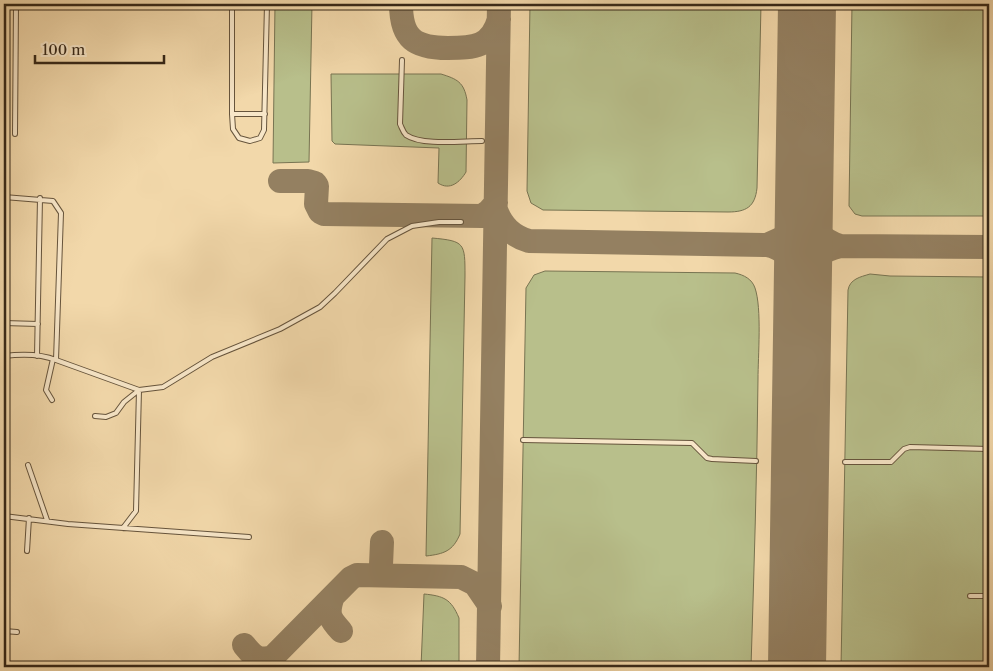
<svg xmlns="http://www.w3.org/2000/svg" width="993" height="671" font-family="'Libre Caslon Text',serif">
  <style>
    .green { fill: #b8bf8b; stroke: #787452 }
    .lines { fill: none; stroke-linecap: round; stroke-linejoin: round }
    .taxiway { stroke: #948061; stroke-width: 24 }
    .runway { stroke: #948061; stroke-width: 58 }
    .lane-casing { stroke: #66543c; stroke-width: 6 }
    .lane { stroke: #f7e6c8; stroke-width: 4 }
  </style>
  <rect width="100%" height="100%" fill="#f2d8aa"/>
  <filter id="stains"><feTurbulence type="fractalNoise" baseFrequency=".004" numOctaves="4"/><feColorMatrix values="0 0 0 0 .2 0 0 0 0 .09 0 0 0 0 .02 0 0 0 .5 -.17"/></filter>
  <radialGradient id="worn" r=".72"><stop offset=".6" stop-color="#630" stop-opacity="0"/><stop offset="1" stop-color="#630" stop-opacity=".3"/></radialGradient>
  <path class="green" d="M275,4H312L309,162L273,163Z
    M530,4H761L757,188C755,207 746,212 728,212L543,210L531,203L527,191Z
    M852,4H989V216H862L855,214L849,206Z
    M331,74H441C457,79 464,82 467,100L466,172C460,182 450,191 438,183L439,148L335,144L332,141Z
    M432,238C465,241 465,243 465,276L460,534C453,551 444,554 426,556Z
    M545,271L735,273C744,275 752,279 755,288C762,308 758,357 758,379C757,475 754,571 751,667H519L526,288L534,275Z
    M870,274L890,276L989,277V667H841L848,290C850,279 860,277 870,274Z
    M424,594C444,596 451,599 459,618V667H421Z"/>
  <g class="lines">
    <path class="taxiway" d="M401,4C401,39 415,48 448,48C474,48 491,47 499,19
      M280,181H308L315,183L317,186L316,204L320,212L324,214L482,216L489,211L496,203
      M496,210C502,226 512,236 529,241L767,245C784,248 794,261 803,274C814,258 820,251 840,246L989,247
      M804,213C813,229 821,240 840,246
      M767,245L787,236L804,213
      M381,565L382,542
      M332,599C327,615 330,619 341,631
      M244,645C254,657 258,662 275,656L269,661
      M263,667L351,578L357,575L461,577L475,584L490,606
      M488,667L499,4"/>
    <path class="runway" d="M797,667L807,4"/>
    <g class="lane-casing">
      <path id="lane" d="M232,4V114L233,129L239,138L250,141L260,138L264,130L267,4
        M402,60L400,124C402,128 403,132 406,135C422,146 462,141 482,141
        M232,114H265
        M15,134L16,4
        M4,197L53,201L61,213L56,360L139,390L136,511L123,528
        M4,323L38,324
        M4,356C20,354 41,354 56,360
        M37,356L40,198
        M52,400L46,390L53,359
        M95,416L106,417L116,413L124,402L139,390L163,387L212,357L280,329L320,307L335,293L387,239L412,226L439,222H461
        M523,440L692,443L707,458L712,459L756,461
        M845,462H891L904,449L910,447L989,449
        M28,465L47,520
        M4,516L68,524L249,537
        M27,551L29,518
        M970,596H989
        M4,631L17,632"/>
    </g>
    <use href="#lane" class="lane"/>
  </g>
  <rect width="993" height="671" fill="none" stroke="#f2d8aa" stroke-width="20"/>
  <rect x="5" y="5" width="983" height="661" fill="none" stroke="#372818" stroke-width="2.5"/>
  <rect x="10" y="10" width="973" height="651" fill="none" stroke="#372818"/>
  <path d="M35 55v8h129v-8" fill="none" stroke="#372818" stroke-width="2.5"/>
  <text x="42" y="55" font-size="15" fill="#372818" stroke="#f7e6c8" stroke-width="4" paint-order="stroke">100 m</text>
  <rect width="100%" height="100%" filter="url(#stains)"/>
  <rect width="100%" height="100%" fill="url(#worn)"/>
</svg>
